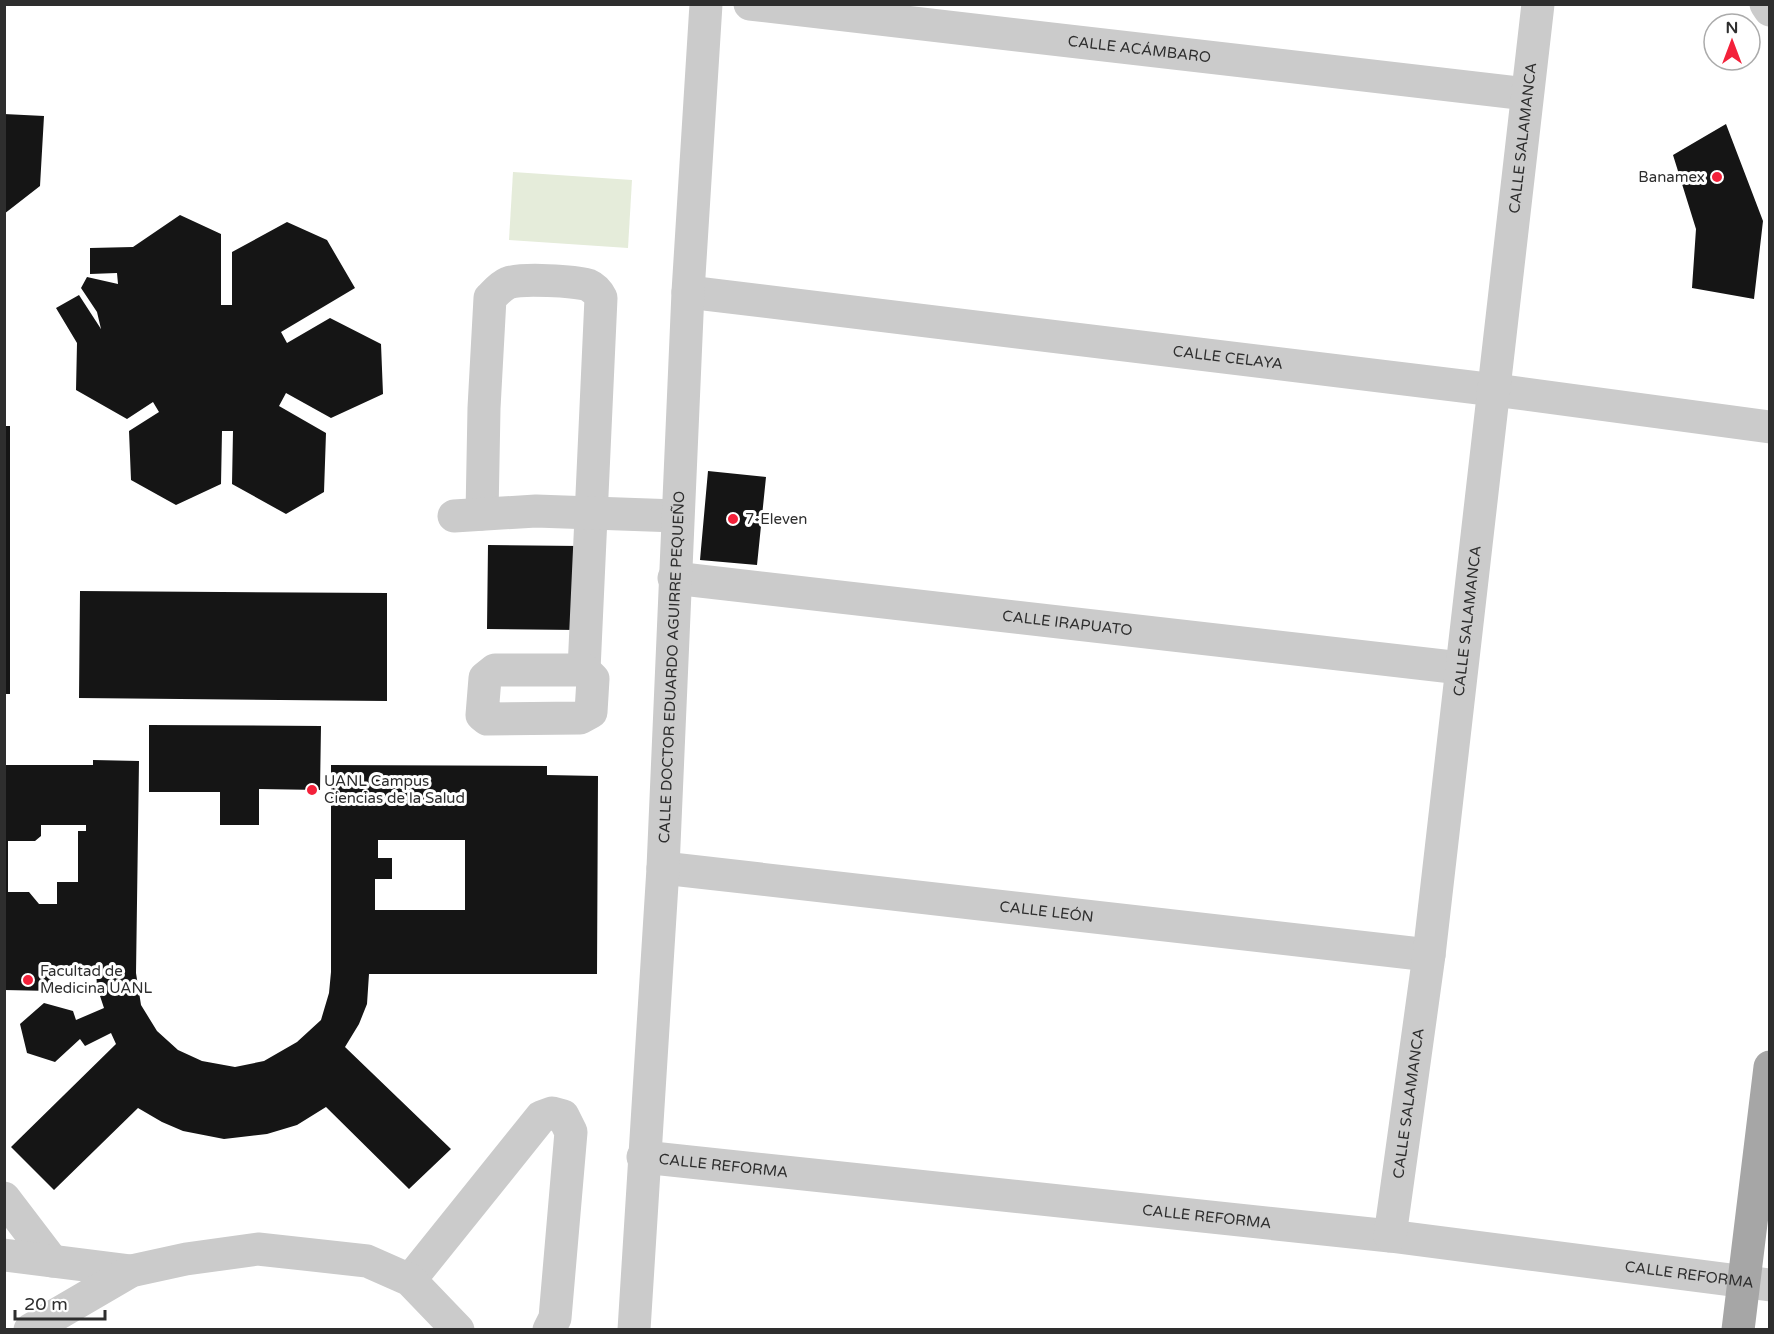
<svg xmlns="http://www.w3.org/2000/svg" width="1774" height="1334" font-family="'Varela Round',sans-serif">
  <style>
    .green { fill: #e5ecda }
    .building { fill: #151515; fill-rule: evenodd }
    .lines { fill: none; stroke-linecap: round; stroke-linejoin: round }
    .minor { stroke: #cbcbcb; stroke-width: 33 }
    .major { stroke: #a6a6a6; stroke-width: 33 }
    .poi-dot { fill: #f3213a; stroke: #fff; stroke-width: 2 }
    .labels { text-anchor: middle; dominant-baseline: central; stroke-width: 6; stroke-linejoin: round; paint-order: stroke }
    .street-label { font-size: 15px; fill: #2e2e2e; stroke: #fff }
    .poi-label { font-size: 15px; fill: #2e2e2e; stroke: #fff; text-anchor: start }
  </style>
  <rect width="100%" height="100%" fill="#fff"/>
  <path class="green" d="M513,172L632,180L628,248L509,240Z"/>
  <path class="building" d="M4,114L44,116L40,186L4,214Z
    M1726,124L1763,221L1754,299L1692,288L1696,229L1673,155Z
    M180,215L221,234V305H232V252L287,222L327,240L355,288L281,332L287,343L330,318L381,344L383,394L331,418L286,393L279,406L326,433L324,492L286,514L232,484L233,431H222L221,484L176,505L131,480L129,431L159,412L153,402L127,419L76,390L77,343L56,308L79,295L101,329L97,312L81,288L87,277L118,284L117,273L90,274V248L133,247Z
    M4,426H10V694H4Z
    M708,471L766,477L757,565L700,560Z
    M488,545L579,546L578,630L487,629Z
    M80,591L387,593V701L79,698Z
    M149,725L321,726L320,790L259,789V825H220V792H149Z
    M93,760L139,761L136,973L141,1005L157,1031L178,1050L202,1061L235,1067L264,1061L297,1042L321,1020L329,993L331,972V765L547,766V775L598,776L597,974H369L367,1004L359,1024L345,1047L451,1149L409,1189L326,1107L297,1125L267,1134L224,1139L183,1131L162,1122L138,1108L54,1190L11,1147L116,1044L111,1033L85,1046L80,1039L55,1062L27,1053L20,1024L44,1003L73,1011L76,1020L104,1008L97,987L96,969L52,968V991L4,990V765H93ZM41,825H86V831H78V882H57V904H39L29,892H8V841H35L41,836ZM378,840H465V910H375V879H392V858H378Z"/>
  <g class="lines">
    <g class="minor">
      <path id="s1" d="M750,4L1527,94"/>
      <path d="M1766,4L1770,10"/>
      <path id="s2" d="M688,292L1495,390L1770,427"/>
      <path d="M482,514L484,408L490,298C496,292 501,286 508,283C522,278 574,281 588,285C595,288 598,292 601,298L584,670"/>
      <path d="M454,516L536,511L677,516"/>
      <path id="s3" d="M674,578L1461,668"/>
      <path d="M495,670H584L593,679L591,712L580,718L487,719L482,715L485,678Z"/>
      <path id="s4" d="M663,868L1429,955"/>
      <path id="s5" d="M643,1157L1390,1236L1770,1285"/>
      <path d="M4,1198L52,1261"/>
      <path id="s6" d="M1390,1236L1429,955L1538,4"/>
      <path d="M4,1255L131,1271"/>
      <path d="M410,1280L541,1117L552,1113L563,1116L571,1132L555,1318L549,1330"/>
      <path d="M30,1330L131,1271L186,1259L258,1249L367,1261L410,1280L458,1330"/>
      <path id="s7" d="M634,1330L663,868L688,292L706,4"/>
    </g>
    <path class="major" d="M1738,1330L1770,1067"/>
  </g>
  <g class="poi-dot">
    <circle cx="1717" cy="177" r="6"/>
    <circle cx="733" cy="519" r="6"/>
    <circle cx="312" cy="790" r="6"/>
    <circle cx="28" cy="980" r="6"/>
  </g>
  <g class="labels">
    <g class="street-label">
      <text stroke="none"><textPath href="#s1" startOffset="392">CALLE ACÁMBARO</textPath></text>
      <text stroke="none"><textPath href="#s6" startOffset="1106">CALLE SALAMANCA</textPath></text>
      <text stroke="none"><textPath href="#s2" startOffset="544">CALLE CELAYA</textPath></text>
      <text stroke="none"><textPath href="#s6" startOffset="620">CALLE SALAMANCA</textPath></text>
      <text stroke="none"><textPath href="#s3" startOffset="396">CALLE IRAPUATO</textPath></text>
      <text stroke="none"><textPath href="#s7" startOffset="664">CALLE DOCTOR EDUARDO AGUIRRE PEQUEÑO</textPath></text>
      <text stroke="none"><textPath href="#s4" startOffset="386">CALLE LEÓN</textPath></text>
      <text stroke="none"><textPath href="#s6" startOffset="134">CALLE SALAMANCA</textPath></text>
      <text stroke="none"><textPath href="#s5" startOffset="81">CALLE REFORMA</textPath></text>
      <text stroke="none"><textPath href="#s5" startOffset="567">CALLE REFORMA</textPath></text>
      <text stroke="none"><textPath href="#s5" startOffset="1053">CALLE REFORMA</textPath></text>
    </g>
    <g class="poi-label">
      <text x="1705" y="177" text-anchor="end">Banamex</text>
      <text x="745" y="519">7-Eleven</text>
      <text x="324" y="781">UANL Campus<tspan x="324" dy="17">Ciencias de la Salud</tspan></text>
      <text x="40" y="971">Facultad de<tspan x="40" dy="17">Medicina UANL</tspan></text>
    </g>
  </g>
  <rect width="1774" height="1334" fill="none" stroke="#2e2e2e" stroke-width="12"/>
  <g transform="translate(1732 42)"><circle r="28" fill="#ffffff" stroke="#ababab" stroke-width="1.5"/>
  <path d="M0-4.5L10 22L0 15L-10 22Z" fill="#f3213a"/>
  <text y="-9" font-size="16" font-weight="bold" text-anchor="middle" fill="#2e2e2e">N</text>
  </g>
  <path d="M15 1310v9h90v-9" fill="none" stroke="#2e2e2e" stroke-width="3"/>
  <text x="24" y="1310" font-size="18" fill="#2e2e2e" stroke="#ffffff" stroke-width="4.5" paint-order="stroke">20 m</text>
</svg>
